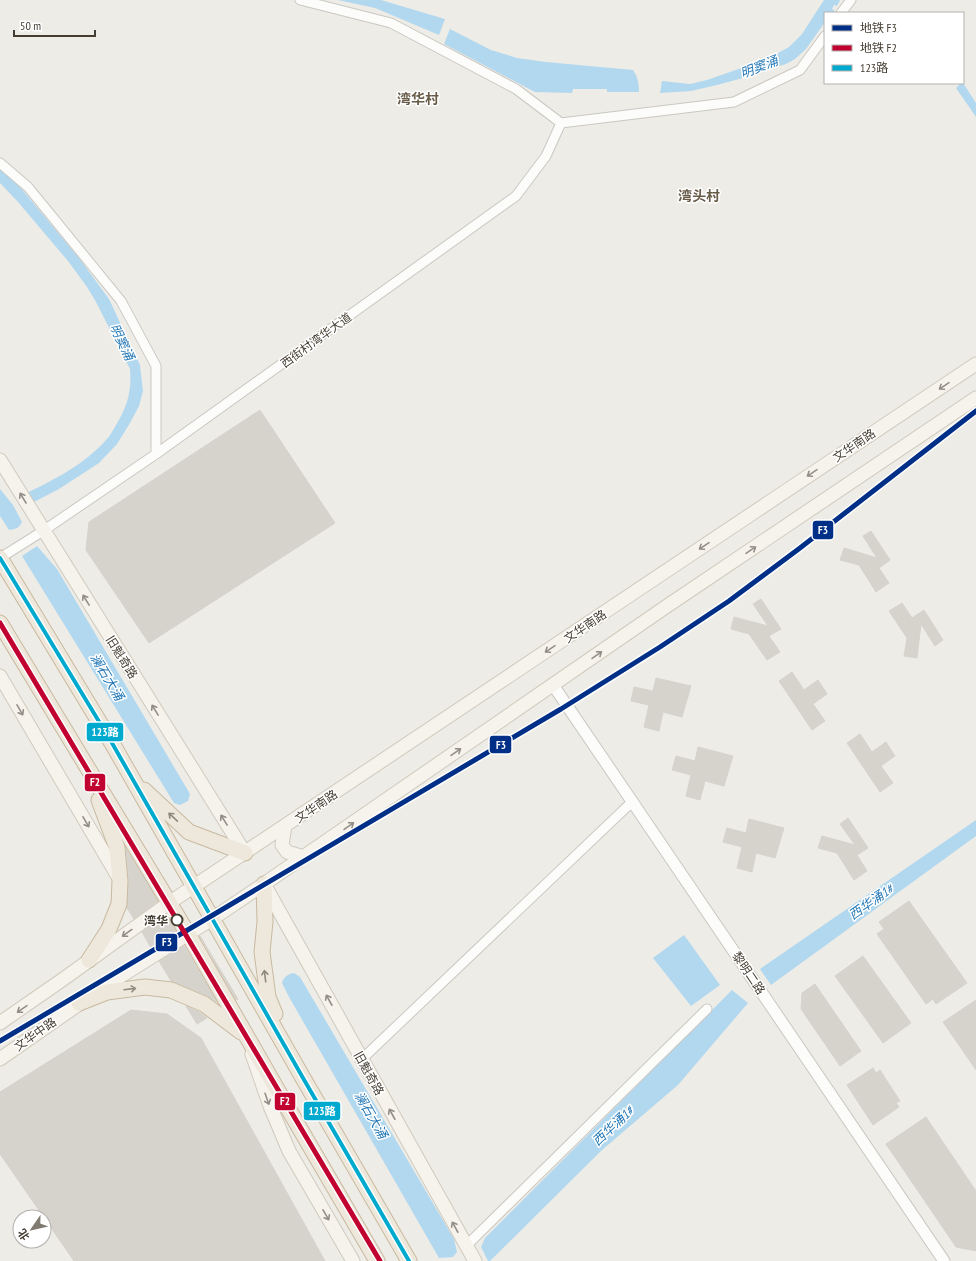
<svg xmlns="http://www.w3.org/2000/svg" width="976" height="1261" font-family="'PT Sans Narrow','Noto Sans SC',sans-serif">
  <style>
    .water { fill: #b2d8f0 }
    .building { fill: #d6d3cd; stroke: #d6d3cc }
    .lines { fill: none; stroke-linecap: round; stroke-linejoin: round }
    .minor-casing { stroke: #cbc8c2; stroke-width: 11 }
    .tertiary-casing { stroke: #cbc8c2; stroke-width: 13 }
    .secondary-casing { stroke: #cfcabd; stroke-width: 15 }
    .trunk-casing { stroke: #c8b99f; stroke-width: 17 }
    .minor { stroke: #fcfcfb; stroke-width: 9 }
    .tertiary { stroke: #fcfcfb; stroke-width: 11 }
    .secondary { stroke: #f6f3ec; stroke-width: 13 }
    .trunk { stroke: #eee8dc; stroke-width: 15 }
    .bus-1-casing { stroke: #fff; stroke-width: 7 }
    .bus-1 { stroke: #00a9ce; stroke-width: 4 }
    .metro-1-casing { stroke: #fff; stroke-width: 8 }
    .metro-2-casing { stroke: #fff; stroke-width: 8 }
    .metro-1 { stroke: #002f87; stroke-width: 5 }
    .metro-2 { stroke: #c10230; stroke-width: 5 }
    .oneway { stroke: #948f86 }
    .oneway2 { stroke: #908a7e }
    .stop-dot { fill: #fff; stroke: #443d32; stroke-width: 2 }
    .labels { text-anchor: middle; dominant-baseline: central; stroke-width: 3; stroke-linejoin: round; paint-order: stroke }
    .street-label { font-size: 12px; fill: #443d32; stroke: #fff }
    .stop-label { font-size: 12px; font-weight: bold; fill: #443d32; stroke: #fff; text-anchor: end }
    .water-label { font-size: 13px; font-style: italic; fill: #2478b7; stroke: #fff }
    .quarter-label { font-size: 14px; font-weight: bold; fill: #685b48; stroke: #fff }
    .line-badge { stroke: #fff; stroke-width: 1.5 }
    .badge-label { font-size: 11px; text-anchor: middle; font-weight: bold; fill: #fff }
  </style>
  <rect width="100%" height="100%" fill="#eeece6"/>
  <path class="water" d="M338,0H381L445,19L439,35L375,8Z
    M824,0H840L837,6L834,5L832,9L834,10L835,13H825V22L806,49L795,59L786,64L752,74L743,78L717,85L691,91L660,93L662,81L690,84L707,80L750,65L778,53L789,47L802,34Z
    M450,29L491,50L517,58L546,62L633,70C638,77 639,84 639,92H607V89H573L572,93L535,92L444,44Z
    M961,83H963L976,103V117L956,88Z
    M0,168L20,187L79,258L109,299L140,365L143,391L139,406L130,423L117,444L99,463L59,489L34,502L27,493C55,479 85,464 106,440C110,436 113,430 116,425C127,407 132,391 130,369L96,302L87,287L68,261L18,202L0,183Z
    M0,489L13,505L22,522C19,528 16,529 9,530L0,516Z
    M37,546L57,569L190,794L188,801L180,805L174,803L22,556Z
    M976,820V836L771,985L760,969Z
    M684,935L720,985L691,1006L653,958Z
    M294,973L300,977L454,1239L457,1252L453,1257L439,1258L289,997L282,983C284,977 287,974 294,973Z
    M732,990L748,1003L678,1085L602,1150L490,1261H488L481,1247L485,1238Z"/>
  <path class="building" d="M260,410L335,523L149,643L86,550L89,522Z
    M871,531L890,560L879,568L889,583L876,592L859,565L840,560L844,548L877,558L863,536Z
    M761,599L781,629L769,636L780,652L767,660L749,634L731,629L734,617L768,626L753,604Z
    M902,603L912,618L924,610L943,640L935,646L921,624L917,658L904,656L907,638L889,611Z
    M792,672L804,690L818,680L827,694L813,704L825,721L812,730L779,681Z
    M656,678L691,686L682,717L663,712L659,731L644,727L649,705L631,701L634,687L653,691Z
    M860,734L872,752L886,742L895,756L881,766L893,783L880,792L847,743Z
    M698,747L733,756L724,786L705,781L700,800L686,796L691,775L672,770L676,756L695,761Z
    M848,818L868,848L857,855L867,871L854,880L837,853L818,848L822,836L855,845L840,824Z
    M749,819L784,828L775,858L756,853L752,872L737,868L742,847L723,842L727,828L746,833Z
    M126,849L158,901L134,919L127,908L129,881Z
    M909,901L967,983L936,1004L933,999L926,1004L877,934L884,929L879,922Z
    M166,915L176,932L151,948L142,932Z
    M200,936L238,999L236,1000Z
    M184,946L217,1002L208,996L171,981L159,961Z
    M863,956L911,1023L883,1043L835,976Z
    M815,984L861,1051L840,1066L801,1009L802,993Z
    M976,1000V1070L943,1022Z
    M186,1006L199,1012L207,1018L197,1024Z
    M131,1010L167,1014L201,1038L325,1261H74L0,1154V1092Z
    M873,1068L876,1073L880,1070L900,1101L896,1103L899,1107L873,1125L847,1085Z
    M926,1117L976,1191V1251L956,1247L886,1144Z"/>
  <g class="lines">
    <g class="minor-casing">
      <path id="minor" d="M300,0L391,23L516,89L561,123L734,102L800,70L825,36
        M841,13L851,0
        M0,163L28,187L121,301L156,366V454
        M0,558L43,531L156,454L516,196L546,156L561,123
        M362,1059L633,801
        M466,1246L707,1009"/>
    </g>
    <g class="tertiary-casing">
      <path id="tertiary" d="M553,685L944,1261"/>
    </g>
    <g class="secondary-casing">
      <path id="secondary" d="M0,460L245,853
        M0,676L120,880
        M285,826L282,845L287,852L304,857
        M264,884L475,1261
        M0,1023L62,980L169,903L976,364
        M252,1054L270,1106L289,1151L353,1261
        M0,1059L102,988L212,919L264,884L667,606L976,398"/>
    </g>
    <g class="trunk-casing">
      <path id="trunk" d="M0,558L112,743L303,1078L409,1261
        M0,623L188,934L278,1091L377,1261
        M144,790L189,832L245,853
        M264,884L265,922L262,952L268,997L275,1014
        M89,960L109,929L119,904L120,881L117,848L99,800
        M79,1003L107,992L145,987L171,990L204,1004L241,1032"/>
    </g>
    <use href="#minor" class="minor"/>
    <use href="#tertiary" class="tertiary"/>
    <use href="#secondary" class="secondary"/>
    <use href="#trunk" class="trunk"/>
    <g class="bus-1-casing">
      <path id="bus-1" d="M0,558L112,743L303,1078L409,1261"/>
    </g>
    <use href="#bus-1" class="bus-1"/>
    <g class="metro-1-casing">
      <path id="metro-1" d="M0,1041L561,709L660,647L729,601L800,548L976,411"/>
    </g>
    <g class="metro-2-casing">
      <path id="metro-2" d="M0,623L380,1261"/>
    </g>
    <use href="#metro-1" class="metro-1"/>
    <use href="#metro-2" class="metro-2"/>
  </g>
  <defs><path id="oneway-shaft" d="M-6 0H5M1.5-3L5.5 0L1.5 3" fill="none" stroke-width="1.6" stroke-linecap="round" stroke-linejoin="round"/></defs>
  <g class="oneway">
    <use href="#oneway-shaft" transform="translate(944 386) rotate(146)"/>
    <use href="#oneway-shaft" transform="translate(812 473) rotate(146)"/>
    <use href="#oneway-shaft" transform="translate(23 498) rotate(-121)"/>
    <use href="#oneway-shaft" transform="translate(704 546) rotate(146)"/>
    <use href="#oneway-shaft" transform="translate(751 550) rotate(-34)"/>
    <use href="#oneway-shaft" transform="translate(86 600) rotate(-122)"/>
    <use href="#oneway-shaft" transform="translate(550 649) rotate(146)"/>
    <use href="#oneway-shaft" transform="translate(597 655) rotate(-35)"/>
    <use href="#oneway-shaft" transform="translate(20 710) rotate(60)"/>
    <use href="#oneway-shaft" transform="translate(155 710) rotate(-122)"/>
    <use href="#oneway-shaft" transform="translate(456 752) rotate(-35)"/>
    <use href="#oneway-shaft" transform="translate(224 820) rotate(-122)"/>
    <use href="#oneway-shaft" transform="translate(86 822) rotate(60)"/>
    <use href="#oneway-shaft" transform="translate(349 826) rotate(-35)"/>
    <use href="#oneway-shaft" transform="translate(127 933) rotate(144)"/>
    <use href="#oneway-shaft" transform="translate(329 1000) rotate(-119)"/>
    <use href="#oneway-shaft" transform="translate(22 1009) rotate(145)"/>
    <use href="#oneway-shaft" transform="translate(267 1099) rotate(71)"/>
    <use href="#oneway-shaft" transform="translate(392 1114) rotate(-119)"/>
    <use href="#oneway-shaft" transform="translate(326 1215) rotate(60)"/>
    <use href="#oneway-shaft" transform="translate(455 1227) rotate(-119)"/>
  </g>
  <g class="oneway2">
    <use href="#oneway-shaft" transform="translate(173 817) rotate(-137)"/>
    <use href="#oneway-shaft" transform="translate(265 976) rotate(-97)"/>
    <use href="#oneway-shaft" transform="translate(130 989) rotate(-7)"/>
  </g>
  <circle class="stop-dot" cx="177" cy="920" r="5.5"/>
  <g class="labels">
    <g class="street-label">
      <text transform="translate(316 340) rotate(-36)">西街村湾华大道</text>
      <text transform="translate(854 445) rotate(-34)">文华南路</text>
      <text transform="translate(585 626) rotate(-34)">文华南路</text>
      <text transform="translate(122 657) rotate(58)">旧魁奇路</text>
      <text transform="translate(316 806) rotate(-34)">文华南路</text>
      <text transform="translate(749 973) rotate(56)">黎明二路</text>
      <text transform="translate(35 1034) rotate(-35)">文华中路</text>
      <text transform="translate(369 1073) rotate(61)">旧魁奇路</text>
    </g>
    <g class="stop-label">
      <text x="168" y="920">湾华</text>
    </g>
    <g class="water-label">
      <text transform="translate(759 67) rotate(-21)">明窦涌</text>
      <text transform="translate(122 342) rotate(64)">明窦涌</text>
      <text transform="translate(107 677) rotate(59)">澜石大涌</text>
      <text transform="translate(871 902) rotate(-35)">西华涌1#</text>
      <text transform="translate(371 1115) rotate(60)">澜石大涌</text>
      <text transform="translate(613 1126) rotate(-43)">西华涌1#</text>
    </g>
    <g class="quarter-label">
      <text x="418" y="99">湾华村</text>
      <text x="699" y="196">湾头村</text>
    </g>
  </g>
  <g class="line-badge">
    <rect x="812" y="520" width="22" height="20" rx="4" fill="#002f87"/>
    <rect x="86" y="722" width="38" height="20" rx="4" fill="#00a9ce"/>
    <rect x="489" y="735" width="23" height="19" rx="4" fill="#002f87"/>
    <rect x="84" y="773" width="22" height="19" rx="4" fill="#c10230"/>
    <rect x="155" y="933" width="23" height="19" rx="4" fill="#002f87"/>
    <rect x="274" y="1092" width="22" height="19" rx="4" fill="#c10230"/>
    <rect x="303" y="1101" width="38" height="20" rx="4" fill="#00a9ce"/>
  </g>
  <g class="badge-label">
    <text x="823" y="534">F3</text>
    <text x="105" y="736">123路</text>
    <text x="501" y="749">F3</text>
    <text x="95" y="786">F2</text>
    <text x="167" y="946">F3</text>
    <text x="285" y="1105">F2</text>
    <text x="322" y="1115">123路</text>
  </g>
  <rect x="824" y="12" width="140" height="72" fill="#ffffff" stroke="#b4b1ad"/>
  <rect x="832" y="25" width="20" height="6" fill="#002f87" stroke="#b4b1ad"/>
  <text x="860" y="32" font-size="12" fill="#443d32">地铁 F3</text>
  <rect x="832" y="45" width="20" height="6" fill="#c10230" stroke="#b4b1ad"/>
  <text x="860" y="52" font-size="12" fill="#443d32">地铁 F2</text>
  <rect x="832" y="65" width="20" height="6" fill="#00a9ce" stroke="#b4b1ad"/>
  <text x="860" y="72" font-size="12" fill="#443d32">123路</text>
  <g transform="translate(32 1229) rotate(236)"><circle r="19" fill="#ffffff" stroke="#b4b1ad"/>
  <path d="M0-3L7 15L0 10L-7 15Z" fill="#807a71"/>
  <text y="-6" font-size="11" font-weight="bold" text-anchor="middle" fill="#443d32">北</text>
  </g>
  <path d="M14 30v6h81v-6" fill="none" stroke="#443d32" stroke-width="2"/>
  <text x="20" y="30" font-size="12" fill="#443d32" stroke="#ffffff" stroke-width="3" paint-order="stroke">50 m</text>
</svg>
